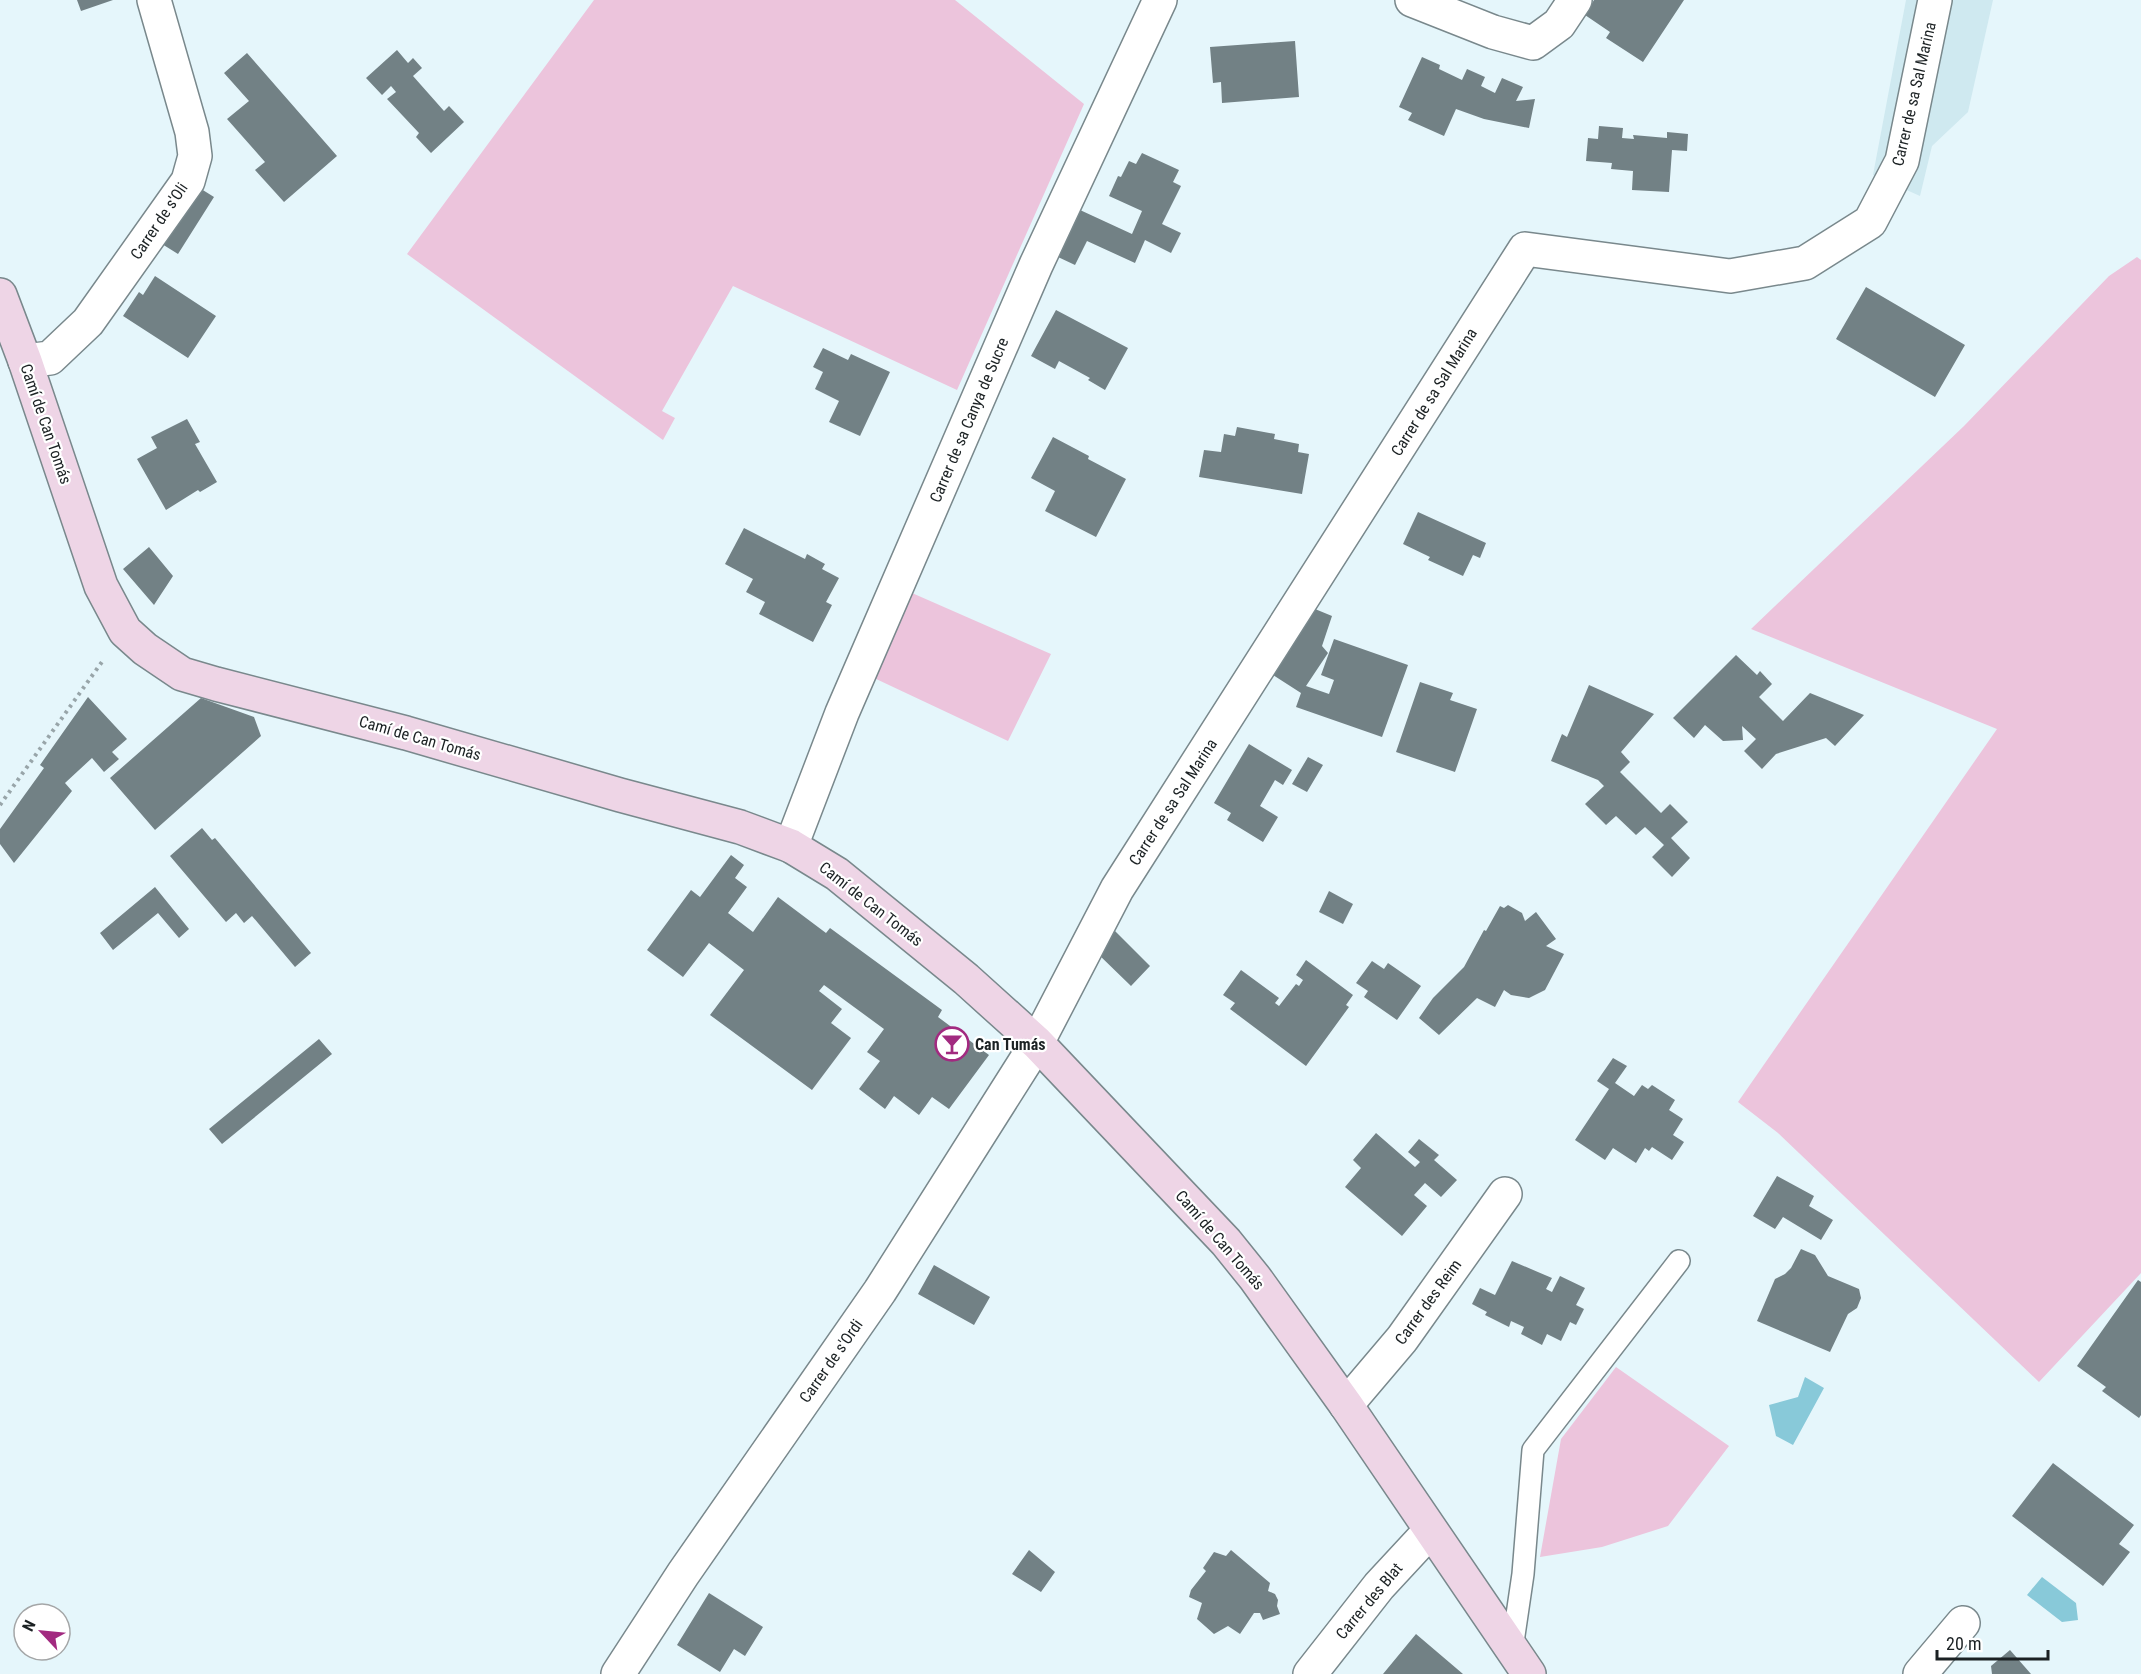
<svg xmlns="http://www.w3.org/2000/svg" width="2141" height="1674" font-family="'Roboto Condensed',sans-serif">
  <style>
    .built { fill: #cfe9f0 }
    .green { fill: #ecc4dc }
    .water { fill: #88c9d9 }
    .building { fill: #728185 }
    .lines { fill: none; stroke-linecap: round; stroke-linejoin: round }
    .lane-casing { stroke: #79888c; stroke-width: 24 }
    .street-casing { stroke: #79888c; stroke-width: 36 }
    .secondary-casing { stroke: #79888c; stroke-width: 36 }
    .path { stroke: #98a5a9; stroke-width: 4; stroke-dasharray: 3 4.5; stroke-linecap: butt }
    .lane { stroke: #fff; stroke-width: 21 }
    .street { stroke: #fff; stroke-width: 33 }
    .secondary { stroke: #eed5e6; stroke-width: 33 }
    .labels { text-anchor: middle; dominant-baseline: central; stroke-width: 4.5; stroke-linejoin: round; paint-order: stroke }
    .street-label { font-size: 16px; fill: #1b2123; stroke: #fff }
    .poi-label { font-size: 16px; font-weight: bold; fill: #1b2123; stroke: #fff; text-anchor: start }
  </style>
  <rect width="100%" height="100%" fill="#e5f6fb"/>
  <path class="built" d="M1906,0H1993L1968,112L1932,146L1920,196L1873,175Z"/>
  <path class="green" d="M594,0H955L1084,104L957,390L733,286L662,411L675,418L663,440L407,254Z
    M2137,257L2141,260V1273L2039,1382L1778,1133L1738,1102L1997,729L1751,629L1964,426L2109,276Z
    M912,593L1051,654L1008,741L874,678Z
    M1616,1367L1729,1446L1668,1526L1602,1547L1540,1557L1561,1439Z"/>
  <path class="water" d="M1805,1377L1824,1388L1793,1445L1776,1436L1769,1405L1798,1397Z
    M2042,1577L2076,1603L2078,1620L2062,1622L2027,1595Z"/>
  <path class="building" d="M77,0H113L81,11Z
    M1594,0H1684L1643,62L1606,38L1610,32L1585,15Z
    M1295,41L1299,97L1222,103L1221,82L1213,83L1210,47Z
    M397,50L408,63L413,58L422,68L413,76L444,111L449,106L464,122L431,153L416,137L419,133L387,99L396,92L391,86L382,95L366,78Z
    M247,53L337,156L284,202L255,170L265,162L227,119L249,101L224,73Z
    M1422,57L1440,65L1439,69L1462,80L1467,69L1485,77L1481,86L1495,93L1502,78L1523,87L1516,101L1535,99L1529,128L1484,119L1456,109L1444,136L1408,120L1412,113L1399,107Z
    M1599,126L1623,128L1622,138L1634,139L1633,135L1667,138V132L1688,134L1687,151L1672,150L1669,192L1632,190L1633,171L1611,169L1612,163L1586,161L1588,138L1598,139Z
    M1142,153L1179,170L1173,182L1181,186L1162,224L1181,233L1171,253L1145,240L1135,263L1087,241L1075,265L1058,257L1080,210L1132,234L1142,211L1109,196L1118,176L1121,177L1129,161L1136,164Z
    M198,187L214,197L178,254L162,244Z
    M155,276L216,316L188,358L123,316L139,292L143,295Z
    M1866,287L1965,345L1935,397L1836,339Z
    M1056,310L1128,348L1105,390L1088,380L1090,378L1059,361L1055,369L1031,356Z
    M823,348L848,360L851,354L890,372L860,436L829,422L839,401L815,389L823,372L813,367Z
    M187,419L200,442L195,444L217,482L200,492L198,490L166,510L137,459L157,448L151,437Z
    M1237,427L1275,434L1274,439L1299,444L1298,452L1309,454L1302,494L1199,477L1204,450L1221,452L1224,434L1235,436Z
    M1053,437L1089,456L1088,459L1126,479L1096,537L1045,511L1055,491L1031,478Z
    M1418,512L1486,543L1480,558L1473,555L1463,576L1428,560L1430,557L1403,544Z
    M744,528L805,559L807,554L825,564L822,569L839,578L826,602L832,605L813,642L759,614L765,602L746,592L753,579L725,564Z
    M149,547L173,576L154,605L123,569Z
    M1315,609L1332,616L1322,646L1328,653L1306,686L1329,694L1334,680L1321,675L1334,639L1408,665L1382,737L1296,707L1301,693L1273,675Z
    M1736,655L1757,675L1760,671L1772,684L1759,697L1783,721L1810,693L1864,715L1835,746L1826,738L1776,754L1762,769L1744,751L1756,739L1742,726L1743,740L1723,741L1705,725L1694,738L1673,718Z
    M1420,682L1453,693L1450,700L1477,709L1455,772L1396,752Z
    M1589,685L1654,714L1621,752L1630,762L1620,772L1661,813L1670,804L1688,822L1671,838L1690,858L1672,877L1652,857L1664,845L1645,827L1636,835L1616,816L1606,825L1585,804L1604,786L1598,780L1551,761L1562,734L1567,737Z
    M88,697L127,739L112,752L119,759L104,772L92,758L65,783L72,791L14,863L0,844V829L44,768L40,765Z
    M201,698L254,717L261,736L155,830L110,778Z
    M1249,744L1292,770L1283,785L1275,780L1260,806L1278,817L1263,842L1227,820L1231,813L1214,803Z
    M1308,757L1323,765L1307,792L1292,784Z
    M202,828L212,840L215,838L311,953L295,967L252,916L244,923L236,913L226,922L170,856Z
    M731,855L744,865L735,878L747,887L728,913L753,932L778,897L826,933L830,928L942,1010L938,1017L989,1055L949,1109L932,1097L919,1115L894,1096L885,1109L859,1089L880,1061L867,1052L884,1029L824,985L819,991L842,1009L831,1023L851,1038L812,1090L710,1015L744,970L709,943L683,977L647,950L691,890L700,897Z
    M155,887L189,929L179,938L158,913L113,950L100,933Z
    M1329,891L1353,904L1343,924L1319,912Z
    M1508,905L1522,913L1525,921L1536,912L1556,939L1546,946L1564,954L1545,990L1529,998L1511,995L1504,990L1495,1007L1477,998L1439,1035L1419,1018L1433,998L1464,967L1484,930L1486,931L1500,906L1504,908Z
    M1112,928L1150,966L1131,986L1096,952Z
    M1306,960L1353,995L1346,1005L1349,1007L1306,1066L1230,1009L1235,1003L1223,995L1241,970L1279,998L1275,1003L1279,1006L1296,984L1299,986L1303,980L1296,975Z
    M1372,961L1384,969L1388,963L1421,986L1397,1020L1364,997L1368,991L1356,983Z
    M319,1039L332,1054L222,1144L209,1129Z
    M1613,1058L1627,1066L1615,1083L1634,1096L1642,1085L1648,1089L1652,1085L1675,1100L1669,1110L1683,1119L1673,1135L1684,1142L1672,1160L1652,1147L1649,1151L1645,1148L1636,1163L1613,1148L1605,1160L1575,1140L1609,1089L1597,1081Z
    M1376,1133L1415,1167L1420,1162L1408,1152L1419,1139L1439,1155L1434,1160L1457,1180L1441,1197L1425,1183L1414,1195L1427,1206L1402,1236L1345,1187L1361,1168L1353,1160Z
    M1777,1176L1814,1196L1809,1206L1833,1220L1821,1240L1783,1217L1775,1229L1753,1216Z
    M1801,1249L1815,1255L1828,1276L1859,1289L1861,1298L1857,1308L1848,1314L1830,1352L1757,1321L1775,1279L1785,1274L1791,1268Z
    M1512,1261L1552,1278L1546,1289L1552,1292L1560,1276L1585,1288L1576,1305L1584,1309L1576,1325L1570,1322L1561,1341L1547,1334L1542,1345L1521,1334L1524,1327L1511,1321L1509,1327L1485,1315L1487,1312L1472,1304L1480,1288L1495,1295Z
    M934,1265L990,1297L974,1325L918,1294Z
    M2138,1280L2141,1282V1415L2139,1418L2102,1391L2106,1387L2077,1366Z
    M2053,1463L2134,1525L2119,1544L2130,1552L2103,1586L2012,1516Z
    M1029,1550L1055,1572L1041,1592L1012,1574Z
    M1231,1550L1270,1583L1268,1591L1275,1594L1278,1600L1277,1606L1280,1614L1263,1620L1260,1613H1254L1240,1634L1228,1626L1214,1634L1197,1619L1202,1603L1189,1597L1191,1590L1206,1571L1203,1568L1214,1552L1226,1556Z
    M709,1593L763,1627L745,1656L734,1649L720,1672L677,1645Z
    M1416,1634L1463,1674H1383Z
    M2010,1650L2031,1674H1992L1991,1666Z"/>
  <g class="lines">
    <g class="lane-casing">
      <path id="lane" d="M1512,1649L1523,1574L1533,1450L1679,1261"/>
    </g>
    <g class="street-casing">
      <path id="street" d="M1412,0L1493,32L1533,43L1559,24L1575,0
        M25,361L50,358L88,322L188,181L195,156L192,132L154,0
        M791,846L842,713L1036,265L1160,0
        M1346,1405L1402,1339L1505,1194
        M618,1674L683,1574L880,1291L1037,1043L1117,889L1525,249L1730,276L1805,263L1870,222L1902,161L1935,0
        M1310,1674L1379,1586L1430,1531
        M1920,1674L1963,1623"/>
    </g>
    <g class="secondary-casing">
      <path id="secondary" d="M0,295L25,361L101,586L125,631L145,649L182,674L216,684L406,733L620,795L740,827L791,846L837,874L966,979L1037,1043L1226,1242L1255,1278L1346,1405L1529,1674"/>
    </g>
    <path class="path" d="M0,805L104,659"/>
    <use href="#lane" class="lane"/>
    <use href="#street" class="street"/>
    <use href="#secondary" class="secondary"/>
  </g>
  <defs>
    <g id="bar-ring" transform="scale(1.725)"><circle r="9.5" fill="#fff" stroke="#a22a80" stroke-width="1.5"/><path d="M-6-5H6L.8 .8V4.5H3.5V6h-7V4.5H-.8V.8Z" fill="#a22a80"/></g>
  </defs>
  <g fill-rule="evenodd">
    <use href="#bar-ring" x="952" y="1044"/>
  </g>
  <g class="labels">
    <g class="street-label">
      <text transform="translate(1914 94) rotate(-77)">Carrer de sa Sal Marina</text>
      <text transform="translate(159 221) rotate(-56)">Carrer de s'Oli</text>
      <text transform="translate(1434 392) rotate(-58)">Carrer de sa Sal Marina</text>
      <text transform="translate(969 420) rotate(-67)">Carrer de sa Canya de Sucre</text>
      <text transform="translate(46 424) rotate(71)">Camí de Can Tomás</text>
      <text transform="translate(420 738) rotate(16)">Camí de Can Tomás</text>
      <text transform="translate(1173 802) rotate(-57)">Carrer de sa Sal Marina</text>
      <text transform="translate(871 904) rotate(38)">Camí de Can Tomás</text>
      <text transform="translate(1220 1240) rotate(49)">Camí de Can Tomás</text>
      <text transform="translate(1428 1302) rotate(-54)">Carrer des Reim</text>
      <text transform="translate(831 1361) rotate(-55)">Carrer de s'Ordi</text>
      <text transform="translate(1369 1601) rotate(-50)">Carrer des Blat</text>
    </g>
    <g class="poi-label">
      <text x="975" y="1044">Can Tumás</text>
    </g>
  </g>
  <g transform="translate(42 1632) rotate(296)"><circle r="28" fill="#ffffff" stroke="#a4a6a7" stroke-width="1.5"/>
  <path d="M0-4.5L10 22L0 15L-10 22Z" fill="#a22a80"/>
  <text y="-9" font-size="16" font-weight="bold" text-anchor="middle" fill="#1b2123">N</text>
  </g>
  <path d="M1937 1650v9h111v-9" fill="none" stroke="#1b2123" stroke-width="3"/>
  <text x="1946" y="1650" font-size="18" fill="#1b2123" stroke="#ffffff" stroke-width="4.5" paint-order="stroke">20 m</text>
</svg>
